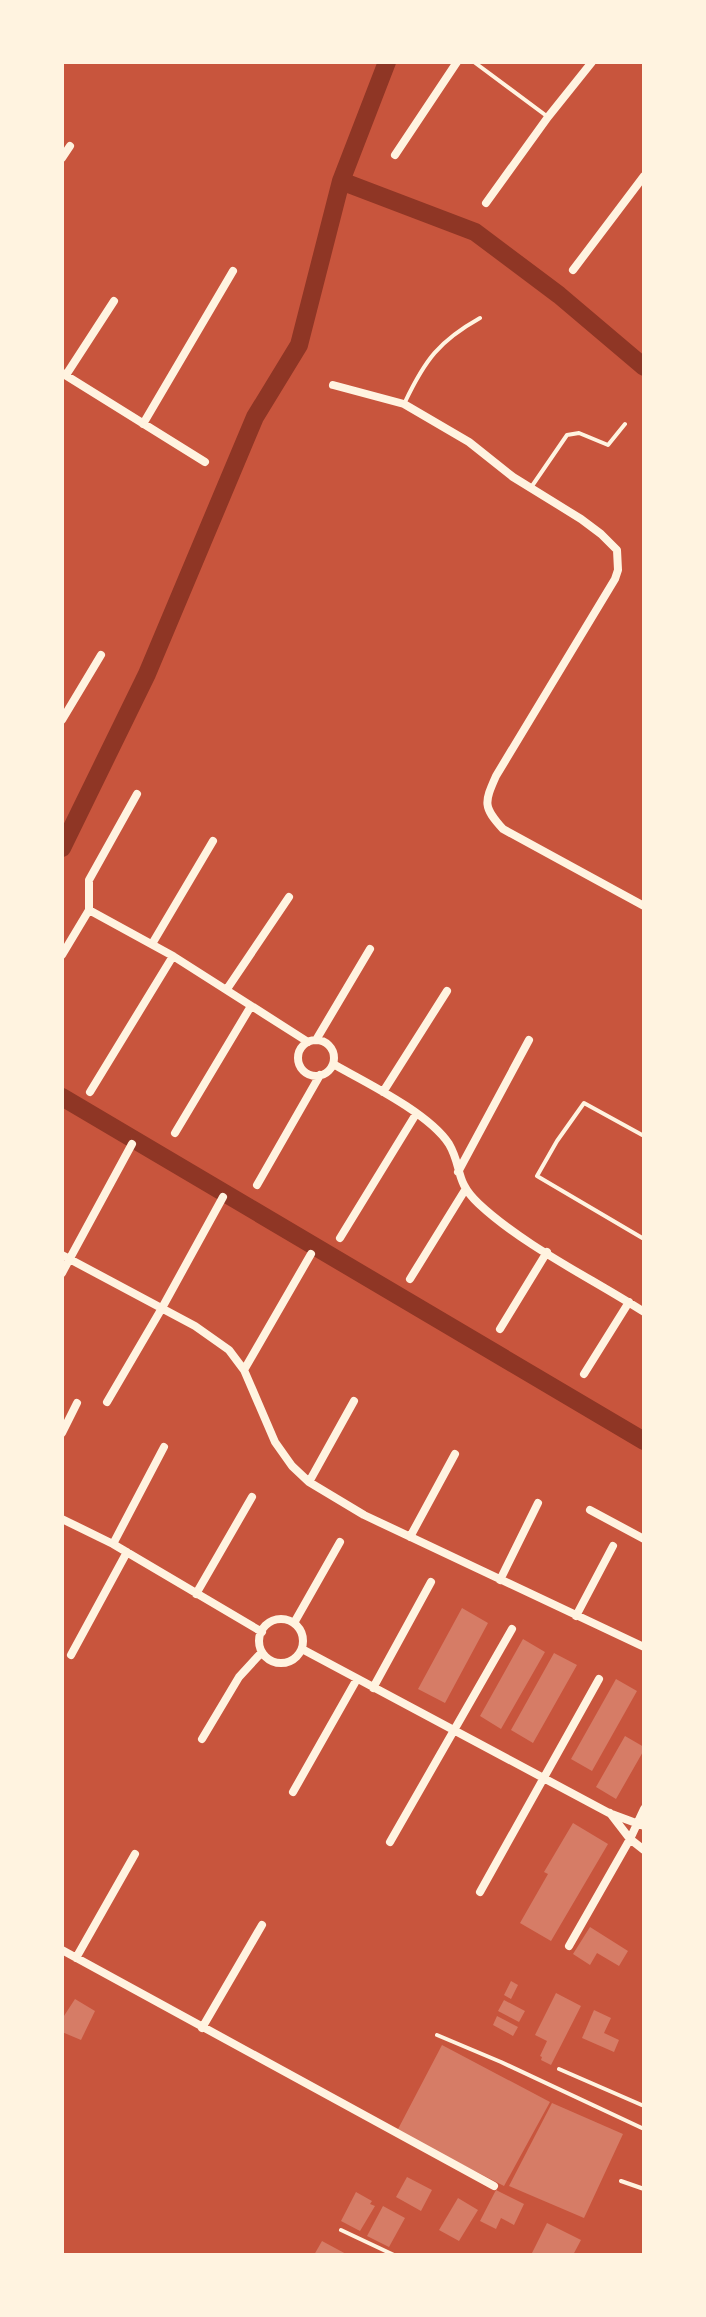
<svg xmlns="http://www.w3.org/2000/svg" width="706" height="2317" font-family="Barlow,sans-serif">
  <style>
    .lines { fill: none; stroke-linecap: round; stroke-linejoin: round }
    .canal { stroke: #8f3625; stroke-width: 18 }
    .building { fill: #d67c66 }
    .service { stroke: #fff3e0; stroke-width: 4 }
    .minor { stroke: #fff3e0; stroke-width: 8 }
  </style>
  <rect width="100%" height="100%" fill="#c8553d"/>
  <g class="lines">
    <path class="canal" d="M341,181L475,232L559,295L644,367
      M62,848L147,674L255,417L299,345L341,181L387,62
      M62,1097L644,1441"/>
  </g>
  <path class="building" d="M462,1608L488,1623L445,1703L418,1689Z
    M523,1639L545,1652L501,1729L480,1716Z
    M554,1653L577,1665L533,1743L511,1730Z
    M616,1679L637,1691L592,1771L571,1759Z
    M625,1736L644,1747V1750L616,1799L596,1787Z
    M573,1823L608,1844L551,1941L520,1923L548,1874L544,1872Z
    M590,1927L628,1951L619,1966L597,1953L590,1965L573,1954Z
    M511,1981L518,1985L511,1999L504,1995Z
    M556,1993L581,2006L551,2065L541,2060L542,2057L540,2056L547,2041L535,2035Z
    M75,1999L95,2011L81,2040L62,2032V2019Z
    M504,2000L525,2011L519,2022L498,2011Z
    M594,2010L611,2018L604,2033L619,2040L614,2052L582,2038Z
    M497,2016L518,2027L513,2036L493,2025Z
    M442,2045L550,2102L504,2186L397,2131Z
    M552,2103L623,2134L584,2218L509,2186Z
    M407,2177L432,2190L421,2211L396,2197Z
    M496,2190L524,2204L514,2225L501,2218L496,2229L480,2221Z
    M356,2192L372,2201L370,2204L375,2206L360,2231L341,2221Z
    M458,2198L478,2210L459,2241L439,2230Z
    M383,2206L405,2218L389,2247L367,2236Z
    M547,2223L581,2240L573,2255H531Z
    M322,2241L348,2255H314Z"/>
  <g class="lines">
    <path class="service" d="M474,62L548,117
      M405,402C425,360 439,341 480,318
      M532,486L567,435L579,433L608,445L625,424
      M644,1136L584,1103L557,1141L537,1176L644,1239
      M437,2035L501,2062L644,2129
      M559,2069L644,2106
      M621,2181L644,2189
      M341,2230L394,2255"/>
    <path class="minor" d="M395,155L457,62
      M62,158L70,146
      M486,203L548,117L592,62
      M573,270L644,176
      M62,373L205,462
      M66,375L114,301
      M333,385L404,404L469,442L513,477L581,519L601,534L617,550L618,570L615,579L496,776C484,803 483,807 503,829L644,906
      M143,424L233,271
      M62,720L101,655
      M137,794L89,880V910L173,956L308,1042
      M152,944L213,841
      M62,955L89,910
      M227,989L289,897
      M316,1040L370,949
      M298 1058a18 18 0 1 1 36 0a18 18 0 1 1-36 0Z
      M333,1064C365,1082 429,1113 449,1144C463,1168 454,1181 479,1204C524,1246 591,1278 644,1312
      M90,1092L173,956
      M383,1092L447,991
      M175,1133L251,1006
      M458,1172L529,1040
      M257,1185L320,1075
      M340,1238L416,1114
      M62,1255L195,1326L229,1350L244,1370L275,1442L292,1466L309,1482L364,1515L644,1647
      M62,1273L132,1144
      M410,1279L465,1190
      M500,1329L547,1252
      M244,1370L311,1254
      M584,1374L629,1302
      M107,1402L162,1308L223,1197
      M62,1433L77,1403
      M309,1482L354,1401
      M590,1510L644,1539
      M62,1519L113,1544L262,1632
      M410,1537L455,1454
      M113,1544L164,1447
      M500,1580L538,1503
      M196,1594L252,1497
      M576,1616L613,1546
      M259 1641a22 22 0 1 1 44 0a22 22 0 1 1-44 0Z
      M294,1623L340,1542
      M302,1649L609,1813L644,1826
      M71,1655L127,1552
      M373,1688L431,1582
      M202,1739L239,1677L262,1652
      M293,1792L357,1679
      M610,1813L630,1839L644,1850
      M390,1842L512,1629
      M480,1892L599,1679
      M569,1946L630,1839L644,1809
      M62,1950L494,2186
      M76,1958L135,1854
      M202,2028L262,1925"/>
  </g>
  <rect width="706" height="2317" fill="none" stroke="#fff3e0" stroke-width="128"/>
</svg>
